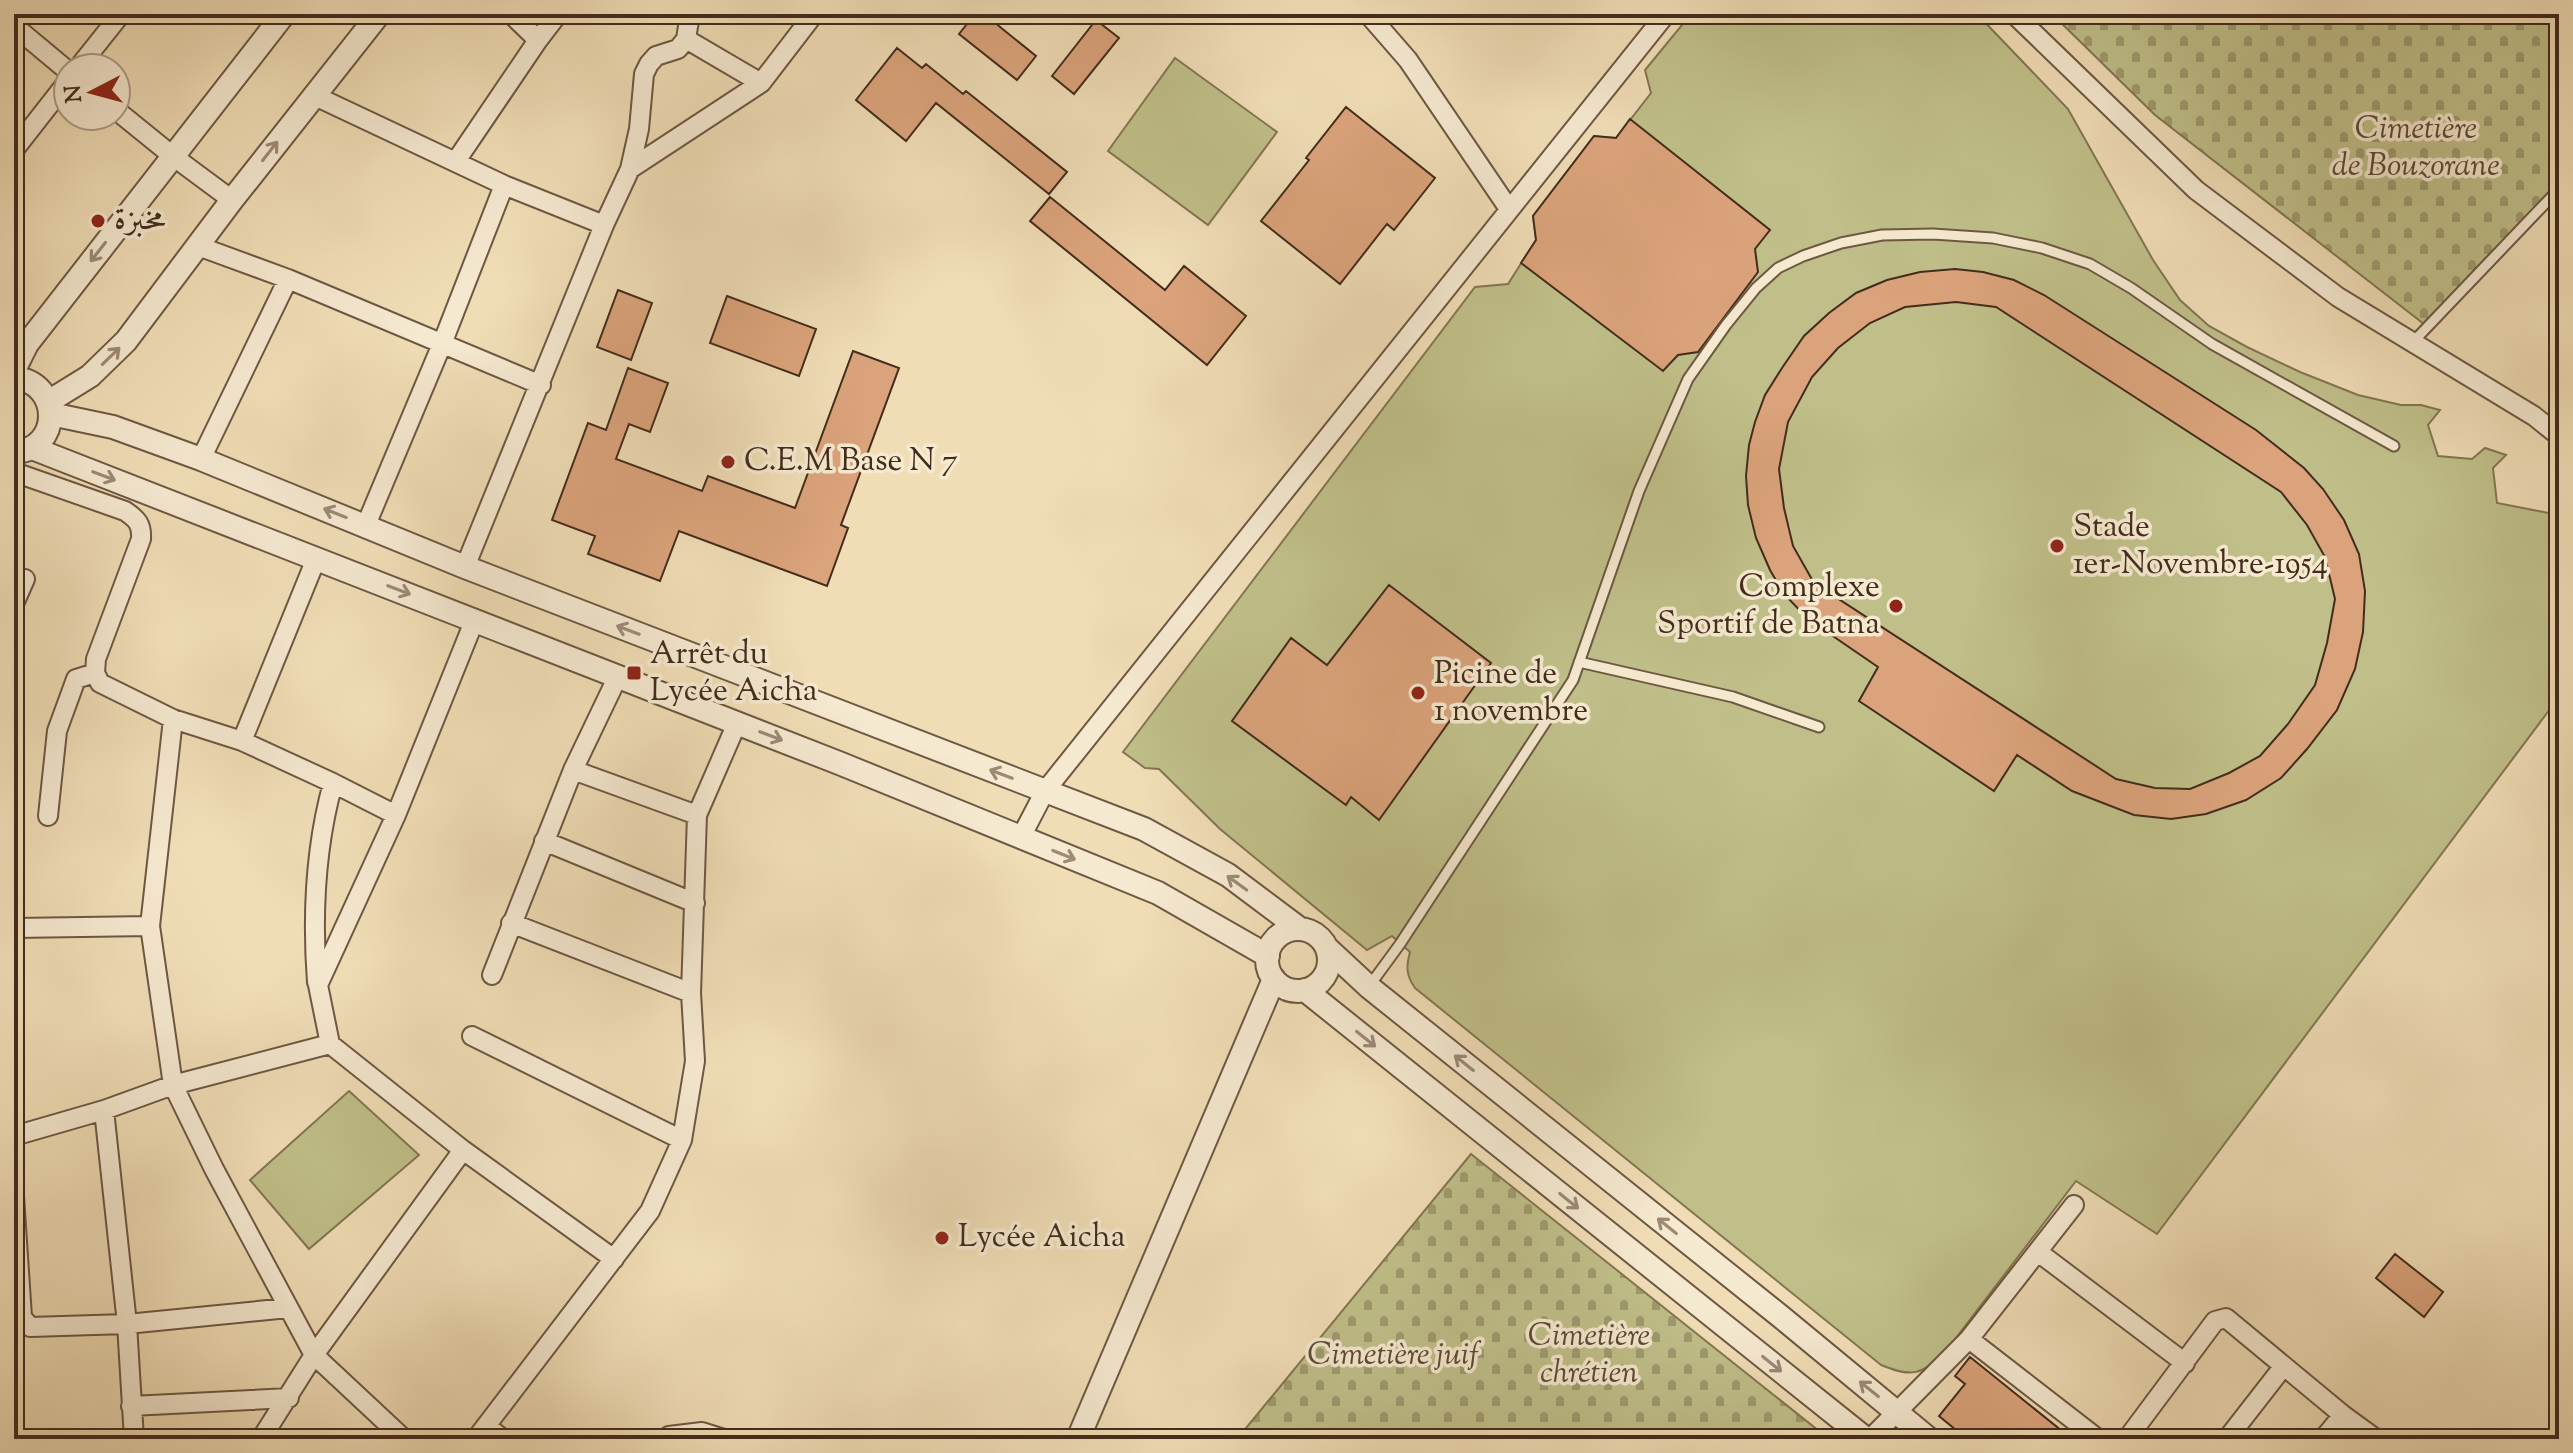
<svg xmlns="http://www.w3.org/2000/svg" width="2573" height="1453" font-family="'Sorts Mill Goudy',Amiri,serif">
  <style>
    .grass { fill: #c0bf89; stroke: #827652; stroke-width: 2 }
    .cemetery { fill: url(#cemetery-stones); stroke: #827652; stroke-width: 2 }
    .building { fill: #dba37b; stroke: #432c1c; stroke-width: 2; fill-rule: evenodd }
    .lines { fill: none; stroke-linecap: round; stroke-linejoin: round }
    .service-casing { stroke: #6e5842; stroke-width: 13 }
    .minor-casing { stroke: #6e5842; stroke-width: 22 }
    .tertiary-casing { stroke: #6e5842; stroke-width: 26 }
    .service { stroke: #f5e9d0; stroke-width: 9 }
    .minor { stroke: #f5e9d0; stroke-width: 18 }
    .tertiary { stroke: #f5e9d0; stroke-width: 22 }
    .oneway { stroke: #9c8a76 }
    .poi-dot { fill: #8f2418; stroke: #f5e9d0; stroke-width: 3 }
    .labels { text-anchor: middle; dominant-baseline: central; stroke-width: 7; stroke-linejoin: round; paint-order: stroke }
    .park-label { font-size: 32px; font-style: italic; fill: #5c4932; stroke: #f5e9d0 }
    .poi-label { font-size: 32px; fill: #432c1c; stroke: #f5e9d0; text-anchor: start }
  </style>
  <defs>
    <pattern id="cemetery-stones" width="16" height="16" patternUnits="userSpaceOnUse" patternTransform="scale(2)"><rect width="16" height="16" fill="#c0bf89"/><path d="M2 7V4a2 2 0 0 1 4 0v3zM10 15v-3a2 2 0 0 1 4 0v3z" fill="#9e9b6f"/></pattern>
  </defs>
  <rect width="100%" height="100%" fill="#f0ddb6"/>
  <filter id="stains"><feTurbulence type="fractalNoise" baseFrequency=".0025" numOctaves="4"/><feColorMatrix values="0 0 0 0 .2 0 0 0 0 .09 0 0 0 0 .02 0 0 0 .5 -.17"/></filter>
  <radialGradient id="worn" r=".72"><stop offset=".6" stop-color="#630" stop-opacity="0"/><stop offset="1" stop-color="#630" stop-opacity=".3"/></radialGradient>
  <path class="grass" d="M1691,14H1977L2068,109L2153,260L2180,300L2209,326L2247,347L2300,372L2358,395L2401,405H2421L2440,410L2428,425L2438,456L2472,459L2485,448L2506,455L2493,468L2497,503L2559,515V697L2157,1234L2076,1181L1946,1351C1921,1375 1913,1378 1881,1365L1415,988C1406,975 1406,967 1410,952L1392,936L1367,950L1220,829L1159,769L1145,768L1123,752L1475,287L1508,284L1536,240L1533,216L1594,136L1616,138L1651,93L1645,70Z
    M1175,58L1277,132L1208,225L1108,151Z
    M349,1091L419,1155L309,1249L250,1180Z"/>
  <path class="cemetery" d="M2052,14H2559V191L2429,328L2155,115Z
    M1471,1154L1829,1439H1237Z"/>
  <path class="building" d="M975,14H984L1036,56L1017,80L959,34Z
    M1096,20L1119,38L1074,94L1052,76Z
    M897,48L922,68L926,64L963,94L966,91L1067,172L1049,194L936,103L906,141L856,100Z
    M1346,107L1435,178L1394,230L1387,224L1340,284L1261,221L1309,160L1306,158Z
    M1630,119L1770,230L1755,249L1758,272L1698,352L1678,355L1663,371L1521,263L1536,240L1533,216L1594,136L1616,138Z
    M1050,197L1165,290L1184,266L1246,316L1207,365L1030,221Z
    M1955,269L1983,272L2014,280L2044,295L2256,430L2304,468L2323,489L2344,520L2359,554L2365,591L2363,632L2355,669L2337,710L2307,749L2281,778L2246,800L2206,814L2171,819L2134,815L2072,791L2017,755L1994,791L1859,701L1878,667L1808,619L1784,594L1770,570L1756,538L1748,505L1746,476L1749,445L1755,422L1765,395L1782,368L1804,336L1829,313L1856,293L1887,280L1920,272ZM1956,302L1996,307L2281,492L2307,525L2325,557L2335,599L2327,643L2315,685L2288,724L2260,756L2229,773L2190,789L2155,788L2116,779L1814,583L1793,546L1784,508L1779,469L1788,422L1812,377L1838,348L1870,323L1905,307Z
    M618,290L652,303L631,360L597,347Z
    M727,296L816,329L799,376L710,343Z
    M853,351L899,368L841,525L848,528L827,586L679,531L660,581L588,554L595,536L552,520L588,423L606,430L628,368L668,383L650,432L629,424L616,459L702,491L708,476L795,508Z
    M1389,585L1491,663L1379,820L1351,797L1346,805L1232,721L1291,638L1327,665Z
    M2395,1254L2443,1292L2424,1317L2376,1278Z
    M1970,1357L2072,1439H1967L1939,1416L1965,1384L1955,1376Z"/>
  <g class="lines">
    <g class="service-casing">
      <path id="service" d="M2413,342L2559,189
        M1579,662L1733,697L1819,727
        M1370,985L1400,944L1573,680L1639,491L1688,379L1726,325L1756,288L1778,268L1803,256L1841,243L1882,235L1933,234L1993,238L2042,248L2090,264L2131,288L2212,344L2394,446"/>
    </g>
    <g class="minor-casing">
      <path id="minor" d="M511,14L538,40
        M1368,14L1408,60L1509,209
        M2014,14L2196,190L2338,297L2534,416L2559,436
        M14,26L68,71
        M686,39L761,83
        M78,68L121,14
        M313,95L504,185L604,225
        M116,110L174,157L232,200
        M14,150L68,81
        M456,161L538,40L558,14
        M630,169L761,83L814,14
        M198,246L288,279L541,385
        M14,333L27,344
        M201,459L288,279
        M14,472L125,511C137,519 142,524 141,539L96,659L95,673L100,683L173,719L242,741L333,783L396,815
        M366,525L442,344L504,185
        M465,567L604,225L630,169L639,129L644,74L649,64L656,56L678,49L686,39L690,14
        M14,604L25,579
        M475,619L396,815L318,985L330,1044L463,1150L614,1259
        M173,719L150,926L173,1085L214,1169L314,1355L404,1439
        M242,741L316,559
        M573,770L697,815
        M48,816L57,731L76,679L95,673
        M1021,837L1045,791L1666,14
        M544,841L695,903
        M511,923L691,993
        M14,928L150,926
        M492,975L573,770L618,676
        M317,982C312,915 315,848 333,783
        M472,1036L682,1140
        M104,1110L127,1324L134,1439
        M14,1136L104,1110L173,1085L330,1044
        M14,1196L22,1317L30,1327L127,1324L288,1308
        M2038,1252L2185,1363
        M1969,1339L2098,1439
        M131,1406L289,1398
        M486,1426L503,1439
        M261,1439L314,1355L463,1150
        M476,1439L650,1211L682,1140L695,1061L691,993L697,815L737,723
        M667,1439L669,1436L702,1432L724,1439
        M1870,1439L1969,1339L2074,1205
        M2127,1439L2215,1321L2226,1318L2343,1415L2376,1439
        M2227,1439L2283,1367
        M2323,1439L2343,1415"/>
    </g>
    <g class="tertiary-casing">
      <path id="tertiary" d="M14,370L27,344L284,14
        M14,378C62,382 62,450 14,452
        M48,402L90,376L126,341L232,200L379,14
        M51,414L113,427L201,459L465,567L1144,829L1228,875L1300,929
        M32,448L839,763L1158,893L1268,956
        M1267 960a31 31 0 1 1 62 0a31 31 0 1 1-62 0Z
        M1327,948L1369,987L1780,1316L1929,1439
        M1305,990L1866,1439
        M1078,1439L1274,979"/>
    </g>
    <use href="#service" class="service"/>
    <use href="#minor" class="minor"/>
    <use href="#tertiary" class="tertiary"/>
  </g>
  <defs><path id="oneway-shaft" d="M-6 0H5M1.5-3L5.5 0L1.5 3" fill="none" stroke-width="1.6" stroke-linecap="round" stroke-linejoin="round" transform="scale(2)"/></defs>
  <g class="oneway">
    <use href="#oneway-shaft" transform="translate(270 151) rotate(-52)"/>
    <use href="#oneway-shaft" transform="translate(98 252) rotate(128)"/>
    <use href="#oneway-shaft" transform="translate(111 356) rotate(-44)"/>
    <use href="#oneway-shaft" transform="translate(104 476) rotate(21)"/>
    <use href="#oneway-shaft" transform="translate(335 513) rotate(-158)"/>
    <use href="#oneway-shaft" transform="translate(399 590) rotate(21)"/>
    <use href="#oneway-shaft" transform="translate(628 630) rotate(-159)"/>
    <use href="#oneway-shaft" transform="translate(771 736) rotate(21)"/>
    <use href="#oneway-shaft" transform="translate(1001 774) rotate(-159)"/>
    <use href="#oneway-shaft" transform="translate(1064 855) rotate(22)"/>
    <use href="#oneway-shaft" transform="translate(1237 883) rotate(-144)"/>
    <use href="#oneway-shaft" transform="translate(1366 1039) rotate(39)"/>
    <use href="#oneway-shaft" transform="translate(1464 1063) rotate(-141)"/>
    <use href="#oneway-shaft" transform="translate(1569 1201) rotate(39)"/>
    <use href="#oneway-shaft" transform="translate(1667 1226) rotate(-141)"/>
    <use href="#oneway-shaft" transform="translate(1772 1364) rotate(39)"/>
    <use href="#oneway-shaft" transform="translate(1869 1389) rotate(-141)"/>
  </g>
  <g class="poi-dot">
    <circle cx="98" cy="221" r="8"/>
    <circle cx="728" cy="462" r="8"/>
    <circle cx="2057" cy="546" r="8"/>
    <circle cx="1896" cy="606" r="8"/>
    <rect x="626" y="665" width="16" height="16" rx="4"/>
    <circle cx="1418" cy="693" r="8"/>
    <circle cx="942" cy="1238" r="8"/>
  </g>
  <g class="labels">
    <g class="park-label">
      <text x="2416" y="130">Cimetière<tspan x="2416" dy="37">de Bouzorane</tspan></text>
      <text x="1589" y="1337">Cimetière<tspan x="1589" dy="37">chrétien</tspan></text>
      <text x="1393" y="1356">Cimetière juif</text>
    </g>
    <g class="poi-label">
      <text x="114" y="221">مخبزة</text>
      <text x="744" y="462">C.E.M Base N 7</text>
      <text x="2073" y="528">Stade<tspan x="2073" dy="37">1er-Novembre-1954</tspan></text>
      <text x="1880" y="588" text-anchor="end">Complexe<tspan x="1880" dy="37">Sportif de Batna</tspan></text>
      <text x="650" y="655">Arrêt du<tspan x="650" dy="37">Lycée Aicha</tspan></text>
      <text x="1434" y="675">Picine de<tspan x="1434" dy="37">1 novembre</tspan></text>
      <text x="958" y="1238">Lycée Aicha</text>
    </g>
  </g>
  <rect width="2573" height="1453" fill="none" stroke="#f0ddb6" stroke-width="48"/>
  <rect x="16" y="16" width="2541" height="1421" fill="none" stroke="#432c1c" stroke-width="4"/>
  <rect x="24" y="24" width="2525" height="1405" fill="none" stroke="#432c1c" stroke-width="2"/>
  <g transform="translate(92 92) rotate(264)"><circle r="38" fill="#f5e9d0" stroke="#ae9d88" stroke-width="2"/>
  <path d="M0-6L14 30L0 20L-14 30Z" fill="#8f2418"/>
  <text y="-12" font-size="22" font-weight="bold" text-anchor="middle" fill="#432c1c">N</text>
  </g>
  <rect width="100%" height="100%" filter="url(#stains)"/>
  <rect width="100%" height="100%" fill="url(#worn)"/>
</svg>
